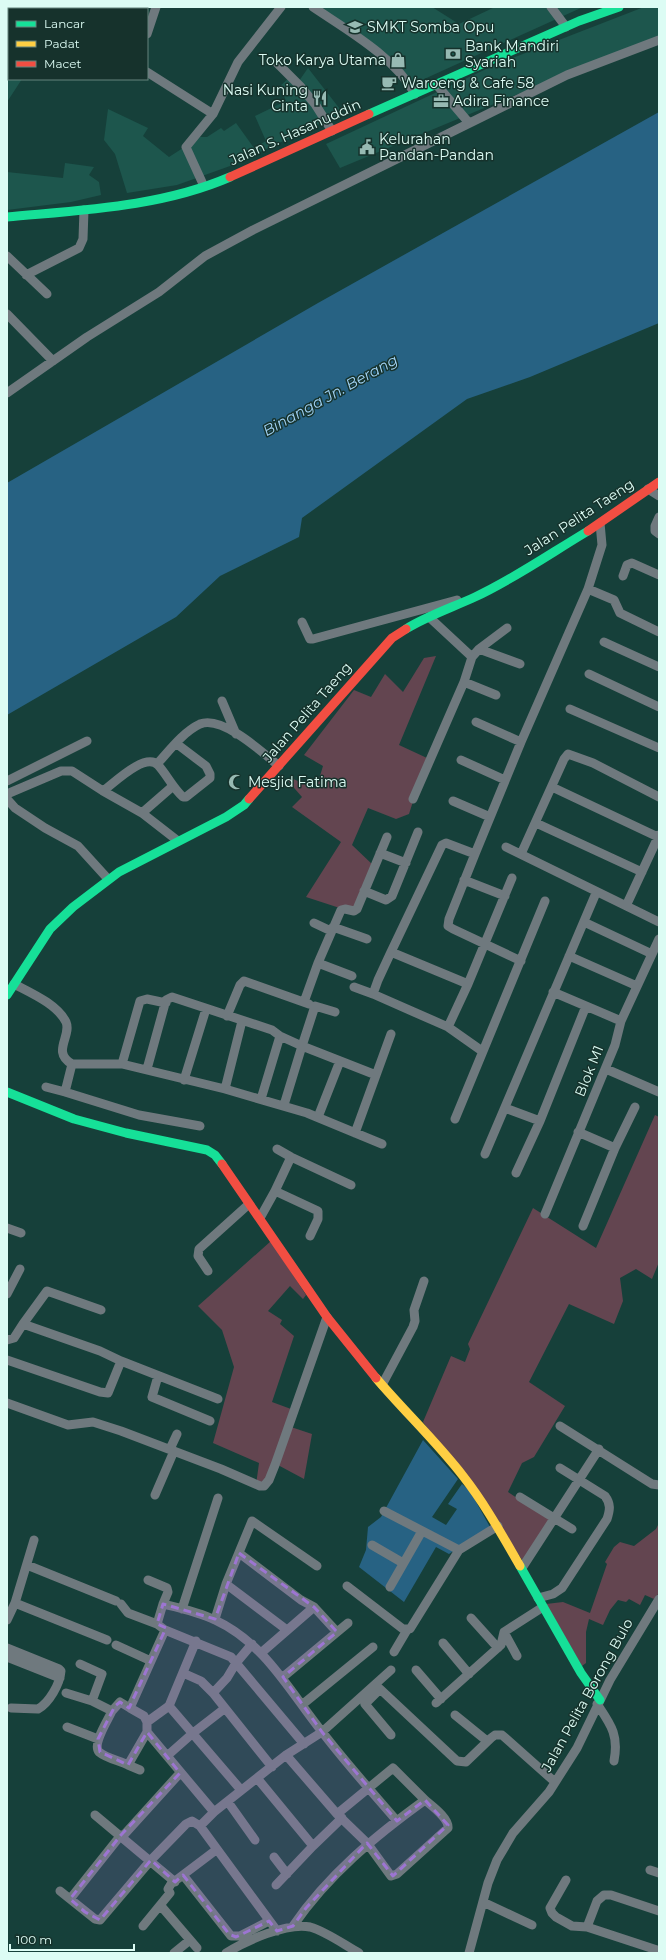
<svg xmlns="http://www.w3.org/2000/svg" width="666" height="1960" font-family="Montserrat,sans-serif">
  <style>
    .built { fill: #1d564d }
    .green { fill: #634550 }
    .water { fill: #276283 }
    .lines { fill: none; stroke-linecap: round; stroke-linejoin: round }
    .street { stroke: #6f797e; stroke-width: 9 }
    .fast { stroke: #16e098; stroke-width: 9 }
    .slow { stroke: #ffcf43; stroke-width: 9 }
    .jam { stroke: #f24e42; stroke-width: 9 }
    .marked { fill: #9d75d2; fill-opacity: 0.2; stroke: #9d75d2; stroke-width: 3; stroke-dasharray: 8 5; stroke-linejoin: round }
    .labels { text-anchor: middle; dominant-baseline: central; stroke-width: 3; stroke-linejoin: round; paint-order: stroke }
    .poi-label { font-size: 14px; fill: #dcfcf4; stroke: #16322c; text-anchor: start }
    .street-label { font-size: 14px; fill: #dcfcf4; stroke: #16322c }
    .water-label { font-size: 15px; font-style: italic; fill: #a1d2f4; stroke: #16322c }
  </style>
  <rect width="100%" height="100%" fill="#16403a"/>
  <path class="built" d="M316,7H432L459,24L495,7H583L411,85Z
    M644,7H659V39L525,91L340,168L326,144L497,64Z
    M7,23L9,24V79H22L7,102Z
    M308,68L343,113L230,166L177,185L127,193L115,154L104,140L108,109L148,128L143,136L169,157L200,137H207L221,128L224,131L236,123L254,148L266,141L255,116L286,101L282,91L278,88L291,76L299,81Z
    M65,163L94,167L89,175L99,182L101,195L71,202L7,210V172L63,178Z"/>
  <path class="green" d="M7,7H64L63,9H9V24L7,23Z
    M436,656L399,745L427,758L409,814L396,819L368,808L352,845L373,865L355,913L306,897L341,842L292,807L302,797L288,781L291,778L316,789L323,766L304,755L354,690L371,697L385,674L403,692L424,658Z
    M655,1115L659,1117V1262L652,1279L636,1269L620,1278L623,1301L614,1324L569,1304L529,1382L565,1406L534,1457L522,1463L508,1492L550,1520L523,1561L423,1422L451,1356L465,1362L470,1349L468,1344L533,1208L596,1248Z
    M271,1241L306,1295L303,1299L290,1286L268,1311L282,1320L280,1324L294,1336L272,1402L291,1409V1427L312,1434L304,1479L276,1464L265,1484L256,1485L259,1463L213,1443L234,1367L222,1330L198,1306Z
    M659,1523V1593L654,1599L645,1595L640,1605L629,1599L626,1602L618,1600L610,1610L603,1625L589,1619L586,1632V1663L582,1666L546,1604L563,1602L590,1613L607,1564L605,1562L614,1547L620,1542L634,1546L656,1529Z"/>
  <path class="water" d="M659,112V323L530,377L467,399L302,518L299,537L220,576L176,617L7,715V483L318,303Z
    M423,1440L458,1479L432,1517L446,1525L457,1509L448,1504L462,1484L470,1491L490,1527L449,1554L436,1547L404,1602L359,1567L366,1550L368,1527L381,1517Z"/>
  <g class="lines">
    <path class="street" d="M131,7L134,9
      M313,7C347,30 395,57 415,94
      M551,7L566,27
      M147,34L156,7
      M276,62L300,86L315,104L332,131
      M147,72L213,114L238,62L281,7
      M436,84L469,123
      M202,182L186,147L213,114
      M7,256L47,294
      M26,275L79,248L83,239L84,210
      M7,314L53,361
      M7,393L87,337L159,292L205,256L253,230L567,75L659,40
      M648,489L659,496
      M659,517L655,526V531L659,534
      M623,576L627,565L632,563L659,575
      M588,589L614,600L620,613L659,632
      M302,622L310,639H313L457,600
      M604,642L659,667
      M479,649L520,664
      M472,657L479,649L507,628
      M589,674L659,707
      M464,682L496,695
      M222,701L236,734
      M570,709L659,748
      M476,722L521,742
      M461,760L505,780
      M157,764C169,751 183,732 200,724C222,715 262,752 279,766
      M7,781L87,741
      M552,787L658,837
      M103,791C114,783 145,752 158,765C167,775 173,788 183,797H186L210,778V774L206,766L177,744
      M7,794L61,771H72L103,791L142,813L178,841
      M7,799L15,808L45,828L78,846L108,879
      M413,799L464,682L472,657L429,617
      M453,801L490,817
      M142,813L173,786
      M536,823L642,872
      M506,847L659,922
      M380,853L406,863
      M475,854L449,919L448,926L453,929L521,961
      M521,854L564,759L568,754L593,763L659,797
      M464,880L505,896
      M364,891L386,900L392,896L418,832
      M626,906L659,835
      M584,922L652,954
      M314,923L331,931
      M333,927L367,939
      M391,952L378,980L373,994L448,1027L482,1051
      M569,956L637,986
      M318,963L352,976
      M14,984C31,993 57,1004 66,1022C72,1036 51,1052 72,1064H122L225,1089L307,1113L382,1144
      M468,984L512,878
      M354,987L373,994
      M553,992L621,1021
      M304,1002L318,963L341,910L345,909L354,911L357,909L387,837
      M335,1012L315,1006L302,1046L376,1075
      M227,1016L240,985L244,981L309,1004
      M448,1027L468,984L391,952L442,845L446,843L475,854L521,742L588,589L602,545L600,523
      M72,1064L65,1092L139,1115L200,1126
      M122,1064L140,1001L147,999L166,1003
      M147,1069L166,1000L172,997L272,1030L280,1036L302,1046L284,1105
      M606,1069L659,1092
      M184,1080L206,1009
      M46,1087L65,1092
      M225,1089L242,1021
      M261,1099L280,1036
      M505,1108L540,1121L516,1173
      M318,1117L340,1061
      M455,1119L545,901
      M540,1121L586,1006
      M578,1132L615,1148L583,1226
      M355,1133L391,1034
      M615,1148L635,1107
      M277,1149L291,1157
      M485,1154L596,893
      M275,1191L291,1157L351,1185
      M545,1214L615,1045L621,1021L659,939
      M260,1218L275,1191L318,1211V1219L310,1236
      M7,1228L21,1233
      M208,1271L198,1256L199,1249L249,1204
      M7,1294L20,1269
      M7,1340L14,1338L23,1324
      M7,1360L100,1392L108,1393L121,1361L100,1351L23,1324L47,1291L101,1310
      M121,1361L218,1399
      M158,1376L152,1397L210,1421
      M382,1385L413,1327L415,1321L414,1310L424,1281
      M7,1403L68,1425L93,1422L121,1431L221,1469L260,1486H264L269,1480L275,1465L327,1317
      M560,1426L652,1484L659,1485
      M170,1449L177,1434
      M155,1495L174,1451
      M520,1497L572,1529
      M384,1511L459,1550
      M372,1545L403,1563
      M239,1553L301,1600L314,1607L261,1653
      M27,1565L116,1601
      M522,1568L599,1449
      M148,1580L167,1588L168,1592L163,1604
      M226,1584L287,1630
      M347,1586L403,1629H410L459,1550L498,1526
      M390,1587L422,1531
      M538,1598L553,1594L562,1588L607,1519C610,1510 611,1504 605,1496L560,1468
      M15,1603L107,1640
      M121,1604L128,1613L157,1624
      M314,1607L337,1632
      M182,1609L218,1498
      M471,1618L498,1648
      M215,1619L226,1584L252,1521L317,1566
      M7,1620L15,1603L34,1540
      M165,1630L231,1657L236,1663L227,1678L213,1693L272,1767
      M504,1632L517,1656
      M196,1641L169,1706L241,1790
      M443,1643L469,1674
      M252,1644L236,1663L304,1744
      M116,1645L151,1661
      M7,1648L59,1669L61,1671C60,1684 49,1703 38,1709L11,1708
      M394,1652L407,1630
      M7,1657L60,1678
      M80,1664L102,1674L92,1701
      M416,1670L441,1699
      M183,1673L201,1681L213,1693
      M283,1677L348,1623
      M66,1693L92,1701L112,1711L120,1702L130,1708L165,1630L157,1624L163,1604C180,1608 199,1612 215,1620C265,1643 290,1692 323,1733C346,1763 372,1792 397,1821
      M436,1703L501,1645L504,1632L543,1607
      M303,1704L373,1647
      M597,1704C611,1725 619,1735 614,1761
      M112,1711C108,1720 92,1744 99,1752C106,1758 120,1761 128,1765L147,1732V1722L144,1716L130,1708
      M455,1715L487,1741
      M147,1722L169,1706
      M67,1727L98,1739
      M147,1732L214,1812
      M391,1735L365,1704L380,1689L457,1761L466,1762L491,1738L495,1735H502L555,1782
      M286,1755L337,1814L367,1843L391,1876L397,1874L448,1828C449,1818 432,1806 425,1800C375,1836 328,1875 293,1926
      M167,1756L193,1733L224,1709
      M128,1765L140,1770
      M257,1778L313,1846L342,1818
      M228,1802L255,1840
      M337,1814L393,1768L425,1800
      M95,1815L175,1882
      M122,1837L180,1773
      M274,1857L287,1874
      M650,1870L659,1873
      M183,1875L231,1936H240L269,1921
      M566,1880L550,1908L552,1913L556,1917L572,1926L587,1927L657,1950
      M276,1885L313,1846
      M60,1891L95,1919L100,1920L151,1860L186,1824L192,1821L200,1826
      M70,1899L121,1835
      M483,1902L532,1925
      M161,1906L197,1948
      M143,1926L170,1893L168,1889L171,1884L216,1850
      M587,1927L597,1901L604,1895H611L659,1911
      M277,1931L200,1826L214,1812L286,1755L322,1732L391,1670
      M174,1953L190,1940
      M226,1953C245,1941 288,1922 310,1927C327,1932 343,1944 359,1953
      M469,1953L488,1883L497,1860L513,1833L549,1792L577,1748L610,1680L659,1599"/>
    <path class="fast" d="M369,114L579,21L619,7
      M7,217C81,210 161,207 230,177
      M406,629C427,616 451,608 475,597C514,579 551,553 588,531
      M7,995L50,929L73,907L119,872L226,817L244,805L249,799
      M7,1092L74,1119L126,1133L207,1150L215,1155L222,1164
      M520,1566L581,1673L600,1700"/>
    <path class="slow" d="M376,1378C404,1411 436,1441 463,1476C485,1504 502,1535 520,1566"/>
    <path class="jam" d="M230,177L369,114
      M588,531L659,482
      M249,799L392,638L406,629
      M222,1164L327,1317L376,1378"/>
  </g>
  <path class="marked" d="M239,1553L314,1607L337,1632L283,1677L322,1732L397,1821L425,1800L448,1825L393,1876L367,1843L306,1908L293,1926L277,1931L269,1921L236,1937L229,1934L183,1875L175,1882L151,1860L100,1920L85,1912L70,1899L121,1835L180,1773L147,1732L128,1765L100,1752L98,1739L115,1706L120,1702L129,1708L166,1628L157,1624L163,1604L215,1619Z"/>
  <defs>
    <g id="school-bare" transform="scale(1.2)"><path d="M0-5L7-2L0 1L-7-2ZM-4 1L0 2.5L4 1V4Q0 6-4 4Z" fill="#97bab3" stroke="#16322c" stroke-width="2.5" paint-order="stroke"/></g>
    <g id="bank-bare" transform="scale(1.2)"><path d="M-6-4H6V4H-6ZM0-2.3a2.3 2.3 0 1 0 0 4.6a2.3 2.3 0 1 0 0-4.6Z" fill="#97bab3" stroke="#16322c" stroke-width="2.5" paint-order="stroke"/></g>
    <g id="shop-bare" transform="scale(1.2)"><path d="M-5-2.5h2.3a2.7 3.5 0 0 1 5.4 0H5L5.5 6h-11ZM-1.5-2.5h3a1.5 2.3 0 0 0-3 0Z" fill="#97bab3" stroke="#16322c" stroke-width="2.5" paint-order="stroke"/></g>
    <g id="cafe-bare" transform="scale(1.2)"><path d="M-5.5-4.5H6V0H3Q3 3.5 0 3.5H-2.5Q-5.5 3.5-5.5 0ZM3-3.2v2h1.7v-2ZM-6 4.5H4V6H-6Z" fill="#97bab3" stroke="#16322c" stroke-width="2.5" paint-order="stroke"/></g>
    <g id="restaurant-bare" transform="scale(1.2)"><path d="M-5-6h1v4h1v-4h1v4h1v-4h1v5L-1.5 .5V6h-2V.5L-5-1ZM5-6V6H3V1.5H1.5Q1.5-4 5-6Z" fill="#97bab3" stroke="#16322c" stroke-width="2.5" paint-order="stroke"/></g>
    <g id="office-bare" transform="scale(1.2)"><path d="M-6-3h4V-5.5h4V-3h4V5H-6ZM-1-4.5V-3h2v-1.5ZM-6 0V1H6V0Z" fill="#97bab3" stroke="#16322c" stroke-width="2.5" paint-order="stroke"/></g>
    <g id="civic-bare" transform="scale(1.2)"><path d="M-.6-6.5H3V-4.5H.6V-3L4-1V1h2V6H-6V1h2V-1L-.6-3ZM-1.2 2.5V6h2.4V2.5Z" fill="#97bab3" stroke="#16322c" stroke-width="2.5" paint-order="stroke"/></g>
    <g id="mosque-bare" transform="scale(1.2)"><path d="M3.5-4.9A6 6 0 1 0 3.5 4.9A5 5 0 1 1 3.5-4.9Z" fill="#97bab3" stroke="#16322c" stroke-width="2.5" paint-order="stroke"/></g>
  </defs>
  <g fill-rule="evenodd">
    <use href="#school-bare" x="355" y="27"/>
    <use href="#bank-bare" x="453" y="54"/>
    <use href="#shop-bare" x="398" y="60"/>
    <use href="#cafe-bare" x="389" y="83"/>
    <use href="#restaurant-bare" x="320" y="98"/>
    <use href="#office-bare" x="441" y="101"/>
    <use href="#civic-bare" x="367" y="147"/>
    <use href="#mosque-bare" x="236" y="782"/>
  </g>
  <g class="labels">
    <g class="poi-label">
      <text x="367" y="27">SMKT Somba Opu</text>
      <text x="465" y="46">Bank Mandiri<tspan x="465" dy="16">Syariah</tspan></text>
      <text x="386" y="60" text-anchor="end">Toko Karya Utama</text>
      <text x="401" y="83">Waroeng &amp; Cafe 58</text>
      <text x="308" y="90" text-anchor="end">Nasi Kuning<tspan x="308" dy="16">Cinta</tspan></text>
      <text x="453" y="101">Adira Finance</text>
      <text x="379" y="139">Kelurahan<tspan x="379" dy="16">Pandan-Pandan</tspan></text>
      <text x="248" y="782">Mesjid Fatima</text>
    </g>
    <g class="street-label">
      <text transform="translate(295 132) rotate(-24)">Jalan S. Hasanuddin</text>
      <text transform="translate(579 517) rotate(-33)">Jalan Pelita Taeng</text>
      <text transform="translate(307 712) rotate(-49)">Jalan Pelita Taeng</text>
      <text transform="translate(589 1071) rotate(-68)">Blok M1</text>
      <text transform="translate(587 1695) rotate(-61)">Jalan Pelita Borong Bulo</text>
    </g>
    <g class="water-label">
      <text transform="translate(330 395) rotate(-29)">Binanga Jn. Berang</text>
    </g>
  </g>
  <rect width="666" height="1960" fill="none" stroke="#dcfcf4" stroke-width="16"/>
  <rect x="8" y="8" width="140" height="72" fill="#16322c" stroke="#65837c"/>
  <rect x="16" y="21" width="20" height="6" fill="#16e098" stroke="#65837c"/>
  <text x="44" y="28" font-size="12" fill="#dcfcf4">Lancar</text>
  <rect x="16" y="41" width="20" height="6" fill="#ffcf43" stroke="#65837c"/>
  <text x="44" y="48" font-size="12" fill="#dcfcf4">Padat</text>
  <rect x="16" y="61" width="20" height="6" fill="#f24e42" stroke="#65837c"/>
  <text x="44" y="68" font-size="12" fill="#dcfcf4">Macet</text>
  <path d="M10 1944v6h124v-6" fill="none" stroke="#dcfcf4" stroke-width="2"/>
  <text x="16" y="1944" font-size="12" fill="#dcfcf4" stroke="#16322c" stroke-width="3" paint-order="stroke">100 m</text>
</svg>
